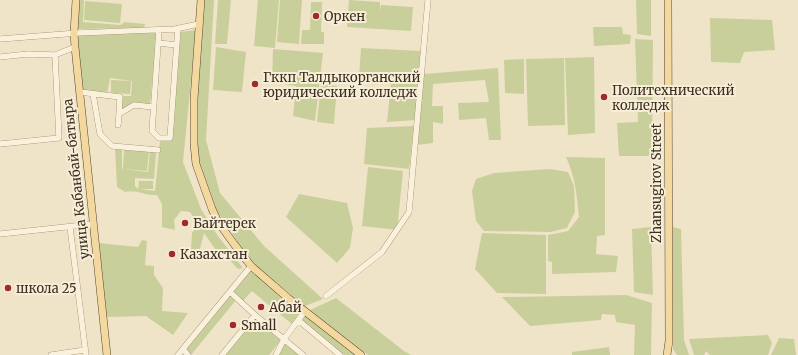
<svg xmlns="http://www.w3.org/2000/svg" width="798" height="355" font-family="Merriweather,serif">
  <style>
    .green { fill: #c9cf9b }
    .lines { fill: none; stroke-linecap: round; stroke-linejoin: round }
    .minor-casing { stroke: #8d765c; stroke-width: 6 }
    .major-casing { stroke: #5b4430; stroke-width: 8 }
    .minor { stroke: #faf1dc; stroke-width: 5.5 }
    .major { stroke: #f3d9a0; stroke-width: 7 }
    .poi-dot { fill: #9e2a2b; stroke: #f7eed8; stroke-width: 1.5 }
    .labels { text-anchor: middle; dominant-baseline: central; stroke-width: 4; stroke-linejoin: round; paint-order: stroke }
    .poi-label { font-size: 13px; fill: #3d2e20; stroke: #f7eed8; text-anchor: start }
    .street-label { font-size: 13px; fill: #3d2e20; stroke: #f7eed8 }
  </style>
  <rect width="100%" height="100%" fill="#f0e4c8"/>
  <path class="green" d="M78,0H84L83,22L120,25L125,22L145,24L144,28L77,29Z
    M202,0H214L206,140L220,193L264,246L323,299L305,306L251,262L217,211L199,165L194,107Z
    M218,0H231L227,44H215Z
    M258,0H279L275,48L254,46Z
    M280,0H302L299,44L277,42Z
    M349,0L380,2V11L381,5L413,7L411,31L347,27Z
    M636,0H651V36L637,34Z
    M85,1L122,4L120,23L84,20Z
    M311,2H322L321,32H324V44H301L302,30H310Z
    M710,18L772,20L775,50L744,52L740,63L711,62Z
    M622,27L623,34L631,35L630,44L594,46L593,27Z
    M196,30L183,162L201,209L218,236L243,268L238,269L226,256H220L204,233L198,257L191,250L192,233L196,227L195,220L190,212L181,211L174,220L175,230L162,227V204L157,195C146,196 136,189 125,192L117,187L115,148H122V169L148,172L150,151L156,153L154,179L135,178V186L138,189L139,181H153V189H140L155,191L160,141L171,140L179,32Z
    M157,32L150,105L133,104L121,109L123,96H131L132,81L110,78L107,94L81,91L77,35Z
    M635,39L653,40L652,156H619L617,123L638,122Z
    M216,47L246,52L242,92L213,90Z
    M361,48L421,51L415,120L387,122L392,73L375,72L374,78L359,77Z
    M273,49L323,53L315,121L293,116L296,86L272,82Z
    M594,57L595,133L568,135L565,58Z
    M564,58L565,125L528,126L526,59Z
    M524,59V94L505,93L504,60Z
    M498,68L501,140H489L486,118L459,120L458,103L489,102L485,80L433,84L432,106H443V124L433,122V143L417,145L424,74Z
    M111,80L131,81L130,94L111,93Z
    M321,84L337,86L334,124L317,122Z
    M414,126L409,169L364,164L367,128Z
    M124,150L149,151L147,171L123,169Z
    M566,157L605,158V235L597,236L596,254L618,256L616,272L552,274V262L548,261V235L568,231L579,217C577,196 575,176 566,157Z
    M368,167L403,171L397,230L362,226Z
    M550,169L568,172L574,186L575,212L567,228L551,232L484,231L476,221L472,191L476,179L494,173Z
    M299,194L347,203L353,228L350,248L337,263L286,217Z
    M651,227L653,295L634,292L632,229Z
    M673,227L681,229L684,340L689,355H677L673,349Z
    M482,233L546,235V294L497,293L475,269Z
    M142,240L147,241L145,265L154,266V275L163,288L162,311L188,313L173,335L146,316L106,317L98,243L138,247Z
    M252,268L303,311L293,325L252,291L243,301L232,292Z
    M231,294L236,300L191,355L185,349Z
    M626,295L652,303L651,355H634L635,325L616,322L615,315L602,314L601,320L530,326L502,297Z
    M336,298L404,351L411,355H368L310,310Z
    M305,313L359,355H344L300,320Z
    M255,318L282,339L269,355H225Z
    M768,335L772,343L768,355H710L706,351L704,355H694L689,339Z
    M779,338L794,339L796,355H771Z
    M284,340L301,355H272Z
    M609,347L610,355H572V352Z"/>
  <g class="lines">
    <g class="minor-casing">
      <path id="minor" d="M159,30L152,131L159,138H170L178,28
        M0,39L78,33L175,29L199,24
        M158,43L177,45
        M0,57L28,54L55,55
        M80,92L120,97L119,114L134,105L153,107
        M93,94L100,134L112,146L158,150
        M118,125L119,114
        M0,144L59,138L55,55L75,47
        M70,227L86,355
        M0,234L93,224
        M326,296L382,252L409,212L428,0
        M255,315L303,355
        M298,320L340,355
        M183,349L188,355
        M51,355L85,350
        M178,355L251,266
        M222,355L255,315L230,292
        M276,355L284,339L305,311"/>
    </g>
    <g class="major-casing">
      <path id="major" d="M76,0L74,33L75,47L107,355
        M201,0L194,99V144L196,164L212,209L218,222L234,244L251,266L288,298L361,355
        M667,355L669,341L668,0"/>
    </g>
    <use href="#minor" class="minor"/>
    <use href="#major" class="major"/>
  </g>
  <g class="poi-dot">
    <circle cx="316" cy="16" r="4"/>
    <circle cx="255" cy="84" r="4"/>
    <circle cx="604" cy="97" r="4"/>
    <circle cx="185" cy="223" r="4"/>
    <circle cx="172" cy="254" r="4"/>
    <circle cx="8" cy="288" r="4"/>
    <circle cx="261" cy="307" r="4"/>
    <circle cx="233" cy="325" r="4"/>
  </g>
  <g class="labels">
    <g class="poi-label">
      <text x="324" y="16">Оркен</text>
      <text x="263" y="77">Гккп Талдыкорганский<tspan x="263" dy="15">юридический колледж</tspan></text>
      <text x="612" y="90">Политехнический<tspan x="612" dy="15">колледж</tspan></text>
      <text x="193" y="223">Байтерек</text>
      <text x="180" y="254">Казахстан</text>
      <text x="16" y="288">школа 25</text>
      <text x="269" y="307">Абай</text>
      <text x="241" y="325">Small</text>
    </g>
    <g class="street-label">
      <text transform="translate(76 179) rotate(-96)">улица Кабанбай-батыра</text>
      <text transform="translate(656 183) rotate(-90)">Zhansugirov Street</text>
    </g>
  </g>
</svg>
